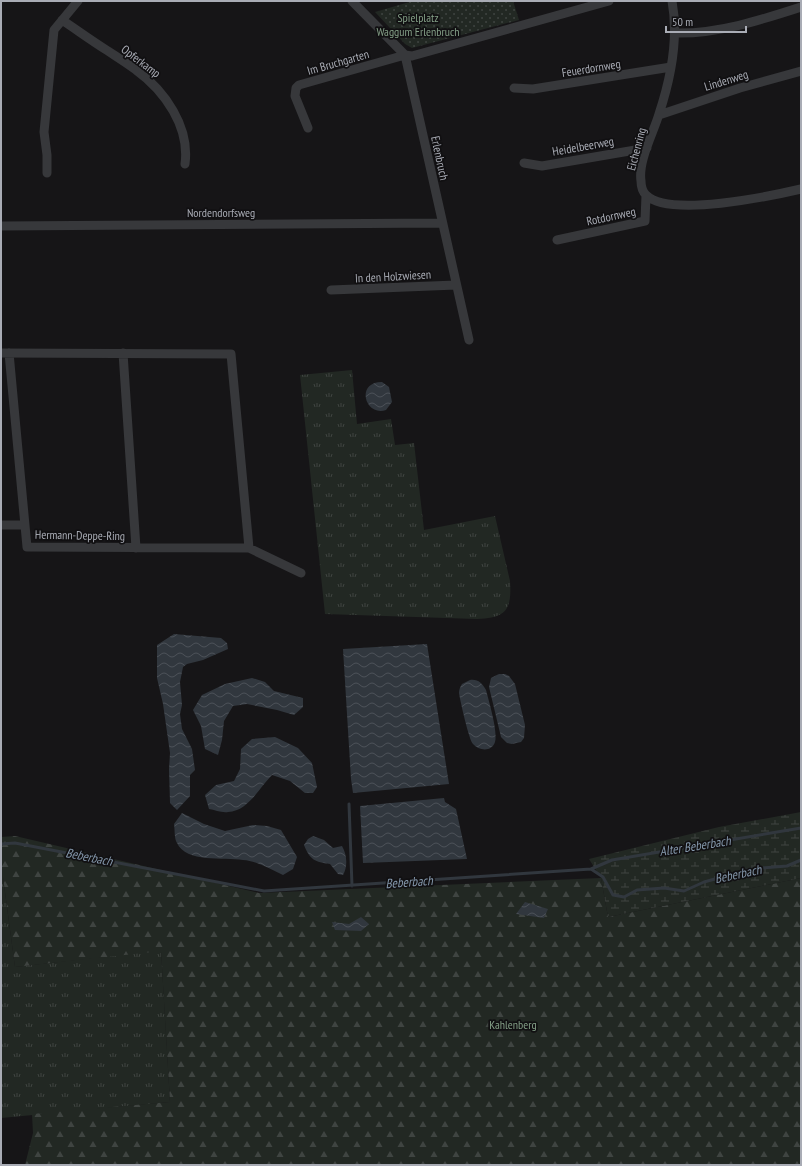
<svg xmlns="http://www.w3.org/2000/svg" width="802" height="1166" font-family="'PT Sans Narrow',sans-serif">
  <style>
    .grass { fill: url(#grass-tufts) }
    .forest { fill: url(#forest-firs) }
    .wetland { fill: url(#wetland-marsh) }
    .park { fill: url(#park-dots) }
    .water { fill: url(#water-waves) }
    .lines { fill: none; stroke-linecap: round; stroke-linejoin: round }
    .stream { stroke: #31373e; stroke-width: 3 }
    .street { stroke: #37383b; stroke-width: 9 }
    .labels { text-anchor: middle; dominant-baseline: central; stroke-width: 3.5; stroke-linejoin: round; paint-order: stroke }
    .park-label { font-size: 12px; fill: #839e86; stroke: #111012 }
    .street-label { font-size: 12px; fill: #a9acb5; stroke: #111012 }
    .water-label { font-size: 13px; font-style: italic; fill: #8598ac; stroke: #111012 }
  </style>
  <defs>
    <pattern id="grass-tufts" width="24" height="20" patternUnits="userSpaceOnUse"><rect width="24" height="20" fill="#222823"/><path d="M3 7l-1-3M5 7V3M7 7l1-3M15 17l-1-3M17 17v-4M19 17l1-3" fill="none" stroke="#3f4441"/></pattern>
    <pattern id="forest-firs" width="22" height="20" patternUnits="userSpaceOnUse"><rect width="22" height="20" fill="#222823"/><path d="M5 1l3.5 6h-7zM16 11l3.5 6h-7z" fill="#3f4441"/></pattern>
    <pattern id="wetland-marsh" width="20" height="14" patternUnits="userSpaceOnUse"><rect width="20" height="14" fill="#222823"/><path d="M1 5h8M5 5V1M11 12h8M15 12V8" fill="none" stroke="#3f4441"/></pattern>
    <pattern id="park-dots" width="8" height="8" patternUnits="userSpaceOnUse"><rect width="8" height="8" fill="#222823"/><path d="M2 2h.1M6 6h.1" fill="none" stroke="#3f4441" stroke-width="1.8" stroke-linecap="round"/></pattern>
    <pattern id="water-waves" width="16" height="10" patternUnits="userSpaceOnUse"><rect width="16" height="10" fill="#31373e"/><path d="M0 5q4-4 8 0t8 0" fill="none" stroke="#4c5158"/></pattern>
  </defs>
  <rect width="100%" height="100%" fill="#161517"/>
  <path class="grass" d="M352,370L357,424L391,419L395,445L414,443L424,530L495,516L510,581C512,610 506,618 477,619L325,614L300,375Z
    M1,877H3L15,967L161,950L170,1102L1,1118Z"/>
  <path class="forest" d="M15,836L259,893L601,878L608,917L801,878V1165H25L33,1133L32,1114L170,1102L161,951L15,967L3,877H1V837Z"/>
  <path class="wetland" d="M801,812V878L608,917L601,878L589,859L719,827Z"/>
  <path class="park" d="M413,1H513L519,20L412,48L405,44L375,12Z"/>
  <path class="water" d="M382,382L389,387L392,402L386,410C365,417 355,382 382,382Z
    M174,634L221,638L227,643L228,649L203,660L187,664L183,667L180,682L182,705L180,714L182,729L192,749L195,770L190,775V796L177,810L170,803L169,769L170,753L163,704L157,678V645Z
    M427,644L449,784L353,793L351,779L343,649Z
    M499,674H505L509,676L515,684L525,725L524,738L521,742L512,744L507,743L501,737L489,687L491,678Z
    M252,678L265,682L274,691L303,698V707L294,715L277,710L247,704L233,706L224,721L222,740L218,755L205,749L201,726L193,710L202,695L225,684Z
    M470,680C478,679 482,683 486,690C489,702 498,731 495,742C492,752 479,751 473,744C469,740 460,700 459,693C459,690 460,687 462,684Z
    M275,737L298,748L312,763L317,787L313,793H305L290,781L272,775C259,788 248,811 228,812C222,813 215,810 209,809L205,795L216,785L234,781L240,769L241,749L252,739Z
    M444,798L445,802L456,809L467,859L363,863L360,806Z
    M182,813L204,824L225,831L253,825L267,826L281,830L297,857L293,869L283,875C270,869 257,861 243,860C224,857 186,863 177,843C174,838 175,830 174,824Z
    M313,836L324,840L333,848L342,846C347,855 348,866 343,875L338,874L330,864C315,862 310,860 304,845L308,839Z
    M525,902L548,909L544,918L516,914Z
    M361,917L369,924L361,931L335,930L332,922L349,924Z"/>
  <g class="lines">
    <path class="stream" d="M349,804L352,886
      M1,844L15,843L264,891L591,869L603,877L613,895L624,897L637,890L664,888L684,891L704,882L751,869L787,866L801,860
      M591,869L612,860L801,828"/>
    <path class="street" d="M352,1L405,55L469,340
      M672,1C679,39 671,78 659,114C653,134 638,161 641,181C641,186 643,192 646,195C669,218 771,196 801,189
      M62,20C77,30 92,41 108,51C117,57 127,63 136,70C165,91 190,127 185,164
      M675,33C718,34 761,20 801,7
      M514,88L533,89L671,67
      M659,115L740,88L801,71
      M308,128L295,96L296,88L299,85L405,55L412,56L609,1
      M524,163L542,166L647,148
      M47,173V155L44,132L54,30L78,1
      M1,226L442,223
      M557,240L645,221L646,195
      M331,290L456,285
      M1,353L231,354L249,548L27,547L9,353
      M123,353L136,548
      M1,525H25
      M249,548L301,573"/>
  </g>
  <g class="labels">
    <g class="park-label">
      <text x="418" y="17">Spielplatz<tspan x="418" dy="14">Waggum Erlenbruch</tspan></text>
      <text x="513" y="1024">Kahlenberg</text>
    </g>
    <g class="street-label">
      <text transform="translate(141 61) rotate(37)">Opferkamp</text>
      <text transform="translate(338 62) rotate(-16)">Im Bruchgarten</text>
      <text transform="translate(591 68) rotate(-9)">Feuerdornweg</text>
      <text transform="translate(726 80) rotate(-17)">Lindenweg</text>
      <text transform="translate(583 146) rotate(-10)">Heidelbeerweg</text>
      <text transform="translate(636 149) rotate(-75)">Eichenring</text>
      <text transform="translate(440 158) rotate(78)">Erlenbruch</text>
      <text x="221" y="212">Nordendorfsweg</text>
      <text transform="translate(611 216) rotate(-12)">Rotdornweg</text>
      <text transform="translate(393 276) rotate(-3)">In den Holzwiesen</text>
      <text transform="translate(80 535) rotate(1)">Hermann-Deppe-Ring</text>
    </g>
    <g class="water-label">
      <text transform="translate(695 846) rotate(-9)">Alter Beberbach</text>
      <text transform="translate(89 857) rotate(11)">Beberbach</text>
      <text transform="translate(738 874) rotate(-12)">Beberbach</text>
      <text transform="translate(409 882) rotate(-4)">Beberbach</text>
    </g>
  </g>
  <rect width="802" height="1166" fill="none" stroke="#a9acb5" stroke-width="4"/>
  <path d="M666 26v6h80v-6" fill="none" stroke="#a9acb5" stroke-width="2"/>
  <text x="672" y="26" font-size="12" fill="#a9acb5" stroke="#111012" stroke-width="3" paint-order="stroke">50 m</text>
</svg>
